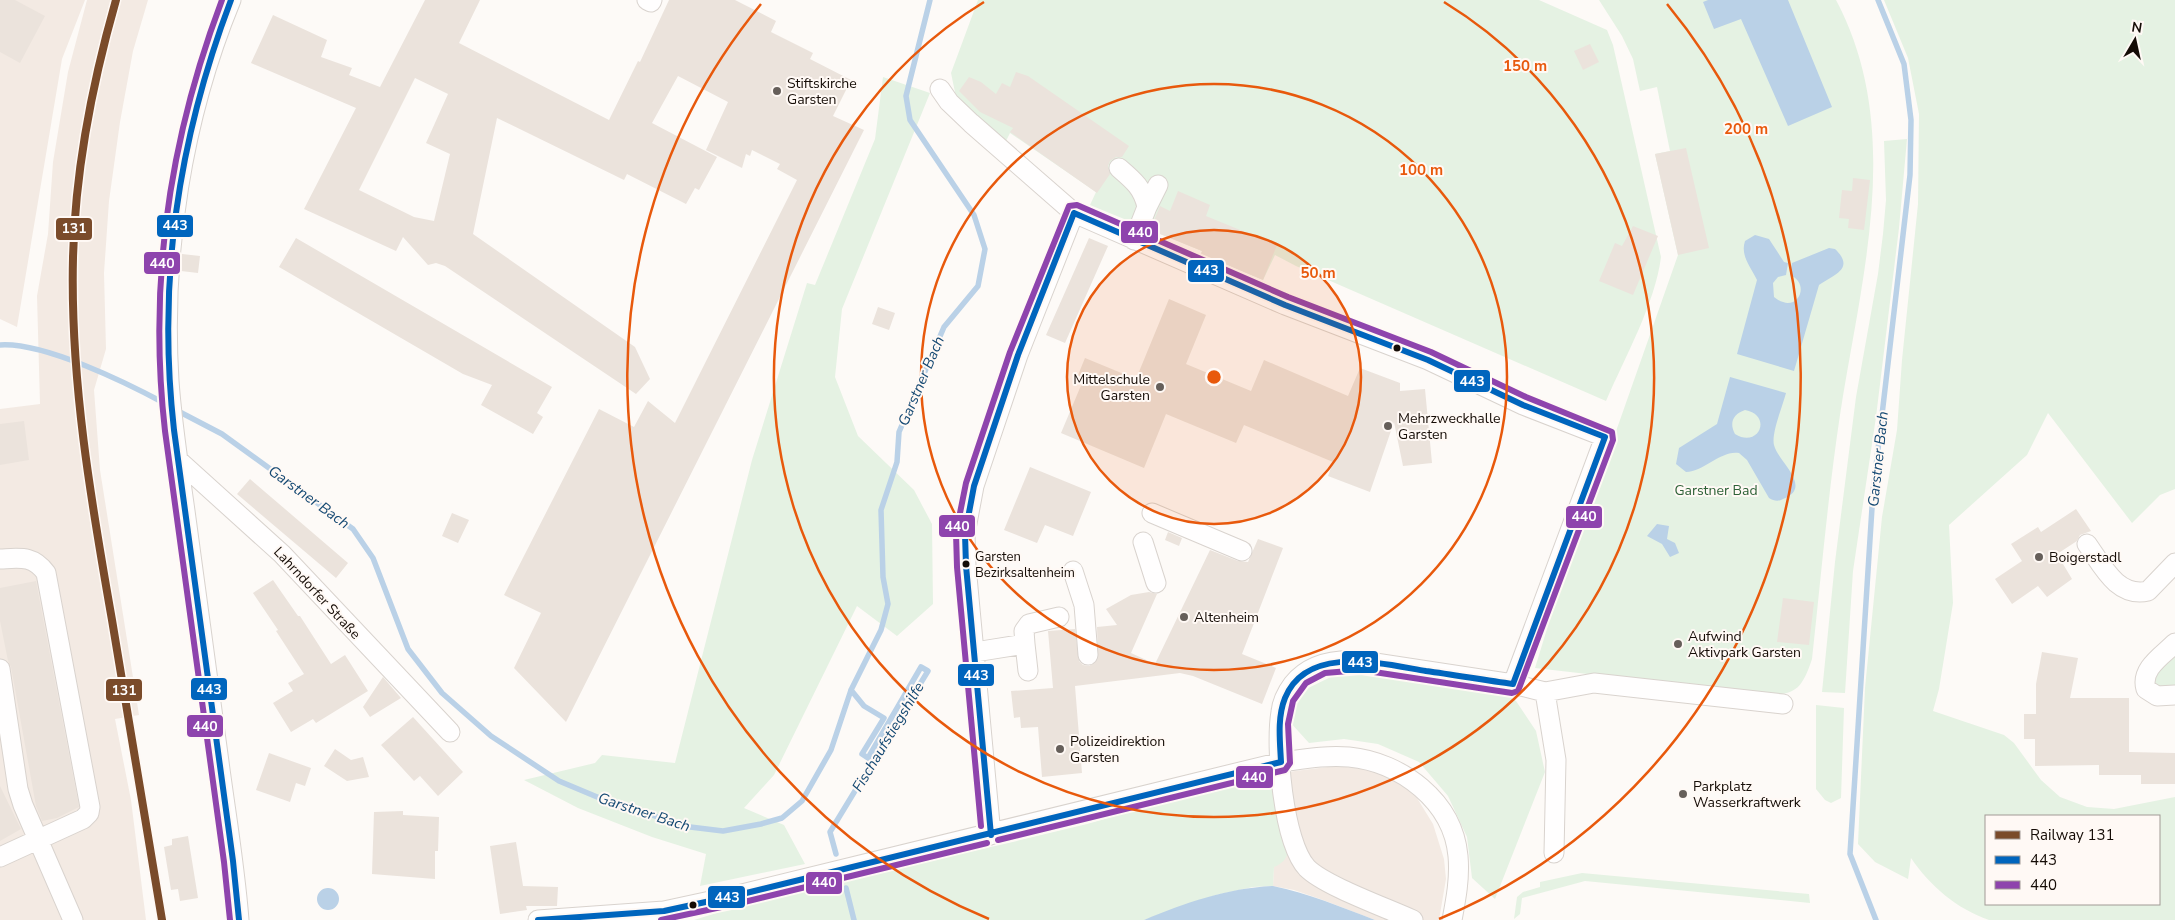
<svg xmlns="http://www.w3.org/2000/svg" width="2175" height="920" font-family="'Nunito Sans',sans-serif">
  <style>
    .built { fill: #f3eae3 }
    .green { fill: #e5f2e3; fill-rule: evenodd }
    .water { fill: #bad1e7; fill-rule: evenodd }
    .lines { fill: none; stroke-linecap: round; stroke-linejoin: round }
    .stream { stroke: #bad1e7; stroke-width: 5.5 }
    .building { fill: #ebe3dc; fill-rule: evenodd }
    .minor-casing { stroke: #d9d3ce; stroke-width: 21 }
    .minor { stroke: #fffefe; stroke-width: 19 }
    .bus-1-casing { stroke: #fff9f5; stroke-width: 10 }
    .bus-2-casing { stroke: #fff9f5; stroke-width: 10 }
    .bus-1 { stroke: #0065bd; stroke-width: 6 }
    .bus-2 { stroke: #8e44ad; stroke-width: 6 }
    .rail-1-casing { stroke: #fff9f5; stroke-width: 11 }
    .rail-1 { stroke: #7a4b2a; stroke-width: 8 }
    .ring { fill: none; stroke: #e8590c; stroke-width: 2.5 }
    .poi-dot { fill: #665f5a; stroke: #fff9f5; stroke-width: 2 }
    .bus-dot { fill: #150c06; stroke: #fff9f5; stroke-width: 2 }
    .labels { text-anchor: middle; dominant-baseline: central; stroke-width: 4; stroke-linejoin: round; paint-order: stroke }
    .bus-label { font-size: 13px; fill: #150c06; stroke: #fff9f5; text-anchor: start }
    .poi-label { font-size: 14px; fill: #150c06; stroke: #fff9f5; text-anchor: start }
    .park-label { font-size: 14px; fill: #2e6237; stroke: #fff9f5 }
    .street-label { font-size: 14px; fill: #150c06; stroke: #fff9f5 }
    .water-label { font-size: 15px; font-style: italic; fill: #154973; stroke: #fff9f5 }
    .centre { fill: #e8590c; stroke: #fff9f5; stroke-width: 2.5 }
    .ring-label { font-size: 15px; text-anchor: middle; font-weight: bold; fill: #e8590c; stroke: #fff9f5; stroke-width: 4; stroke-linejoin: round; paint-order: stroke }
    .line-badge { stroke: #fff9f5; stroke-width: 2 }
    .badge-label { font-size: 14px; text-anchor: middle; font-weight: bold; fill: #fff }
  </style>
  <rect width="100%" height="100%" fill="#fdfaf7"/>
  <path class="built" d="M0,0H85L62,59L17,327L0,319Z
    M87,0H148L133,51L120,122L109,201L104,273L106,349L94,390L100,470L139,715L115,719L131,800L146,920H0V409L40,404L37,296L48,234L53,162L68,72Z
    M1336,766L1373,770L1398,781L1417,798L1433,824L1444,859L1446,879L1439,920H1375L1323,900L1294,890L1273,886L1277,781L1265,778L1295,771Z"/>
  <path class="green" d="M978,0H1539L1607,30L1613,45L1661,257C1655,304 1625,357 1606,401L1296,266L1275,255L1263,280L1201,254L1202,251L1090,205L1096,192L1010,133L1005,143L956,97L951,73Z
    M1599,0H1836C1905,130 1861,278 1840,415C1828,495 1821,577 1812,659C1802,689 1795,697 1762,694L1535,668L1550,619L1678,255L1655,154L1670,151L1657,87L1640,91L1633,59L1622,36Z
    M1884,0H2175V489L2160,495L2132,523L2048,413L2027,455L1949,525L1953,603L1939,689L1933,711L2004,735L2014,743L2041,780L2060,797L2087,807L2114,809L2175,797V920H1989C1957,909 1930,886 1911,858L1908,879L1875,862L1858,844L1865,688L1882,517L1897,430L1902,360L1918,204L1919,114L1908,58ZM1986,816H2159V904H1986Z
    M883,77L930,93L842,309L835,377L858,436L914,490L932,524L933,604L897,636L857,606L774,775L744,808L784,825L805,864L700,886L706,854L652,837L578,808L524,780L595,763L602,755L675,763L752,460L807,283L815,285L875,139Z
    M1907,139L1899,228L1876,417L1853,571L1845,693L1822,692L1835,562L1856,397L1878,274L1883,234L1886,200L1884,141Z
    M2175,648V690L2156,686L2152,682L2153,669Z
    M1339,673L1408,676L1502,692L1516,701L1536,731L1545,772L1495,899L1472,878L1467,837L1448,796L1419,762L1378,744L1344,739L1309,743L1289,721L1300,692Z
    M1816,705L1844,708L1841,798L1831,803L1825,800L1816,789Z
    M1265,778L1277,781L1289,846C1288,857 1284,863 1274,867L1273,886L1253,887L1216,895L1144,920H694L778,894L1004,844L1087,824L1210,789Z
    M1582,873L1809,894L1810,903L1585,881L1522,898L1520,914L1514,919L1517,897L1523,892L1540,887V882Z"/>
  <path class="water" d="M1708,0H1788L1832,107L1788,126L1741,19L1714,29L1703,2Z
    M1755,235L1769,239L1784,262L1788,263L1786,275L1778,277L1773,283L1774,297C1797,316 1812,284 1790,275L1792,263L1829,248L1835,249C1856,269 1833,275 1819,285L1794,371L1737,354L1757,280C1751,267 1740,256 1745,241Z
    M1730,377L1786,393C1783,405 1771,434 1774,445C1778,462 1814,487 1783,499C1778,502 1774,501 1769,498L1747,460L1739,453C1721,450 1705,471 1686,472L1676,464L1679,448L1717,424ZM1745,410C1773,415 1759,449 1735,434C1729,423 1733,414 1745,410Z
    M1657,524L1669,526L1667,539L1675,543L1679,553L1670,557L1662,544L1647,536Z
    M1273,886C1308,893 1341,907 1375,920H1144C1185,903 1228,888 1273,886Z
    M317 899a11 11 0 1 1 22 0a11 11 0 1 1-22 0Z"/>
  <g class="lines">
    <path class="stream" d="M0,345C44,342 127,383 166,404
      M176,410L222,434L353,529L373,558L408,649L442,693L491,736L559,781L621,807L652,815L682,826L723,831L761,824L782,818L802,801L831,750L851,690L881,630L888,604L883,577L881,510L897,462L899,432L944,327L978,286L985,249L974,215L910,120L906,96L930,0
      M836,854L830,832L928,671L921,667L868,758L862,754L884,718L864,706L851,690
      M846,888L854,920
      M1876,920L1850,854L1873,492L1910,175L1911,120L1904,64L1878,0"/>
  </g>
  <path class="building" d="M0,0H15L45,16L20,63L0,52Z
    M425,0H480L459,43L609,120L638,61L640,62L669,0H735L776,21L771,32L813,53L810,59L851,80L833,116L864,130L566,722L514,668L541,613L504,595L599,409L634,427L648,401L675,423L797,180L777,169L780,164L752,150L750,156L746,154L742,168L706,150L728,102L678,76L652,123L717,157L699,190L695,188L686,204L627,174L624,180L497,118L473,234L635,347L650,379L636,394L445,266L436,263L428,265L403,237L396,251L304,209L356,108L251,63L273,15L327,40L321,57L352,68L349,75L380,87ZM415,78L448,94L426,143L450,154L434,221L414,217L359,190Z
    M1590,44L1599,62L1583,70L1574,51Z
    M1016,72L1028,76L1129,146L1122,157H1116L1110,161L1108,166L1110,174L1097,193L1010,132L1013,128L980,112L959,91L969,77L981,82L996,94L1002,83L1010,87Z
    M1686,148L1709,248L1678,255L1655,154Z
    M1853,178L1870,180L1864,230L1848,228L1849,219L1839,218L1842,190L1852,191Z
    M1178,191L1210,205L1206,216L1277,245L1263,280L1201,254L1202,251L1150,230L1160,206L1170,211Z
    M1633,226L1658,236L1633,295L1599,281L1615,243L1622,246Z
    M296,238L552,387L537,413L543,417L533,434L481,405L492,385L463,374L279,267Z
    M1089,238L1108,246L1065,343L1046,335Z
    M182,254L200,256L198,273L181,271Z
    M1169,299L1206,315L1186,364L1251,391L1264,360L1348,396L1360,368L1400,383V391L1425,389L1432,463L1403,466L1394,422L1370,492L1328,476L1333,462L1244,425L1236,443L1166,414L1144,468L1061,433L1082,383L1076,380L1085,358L1136,379Z
    M878,307L895,313L889,330L872,324Z
    M24,421L29,460L0,465V424Z
    M1030,467L1091,492L1073,536L1045,525L1037,543L1004,530Z
    M250,479L348,563L336,578L237,494Z
    M2076,509L2091,531L2080,535L2077,541L2057,554L2072,579L2047,597L2038,586L2012,604L1995,579L2022,561L2011,544L2038,527L2041,532Z
    M452,513L469,520L458,543L442,536Z
    M1168,532L1182,538L1179,546L1165,540Z
    M1258,539L1283,548L1242,654L1276,668L1262,704L1193,676L1180,673L1075,686L1082,773L1042,777L1038,727L1021,728L1020,717L1014,718L1011,691L1053,688L1048,631L1075,629L1079,661L1083,665L1089,666L1098,659L1097,627L1117,625L1106,609L1131,595L1149,592L1157,594L1131,653L1155,664L1210,550L1238,561L1248,562Z
    M273,580L298,616H300L331,664L345,655L368,691L316,723L313,719L291,732L273,703L293,691L288,683L304,674L276,631L278,630L253,593Z
    M36,581L79,807L57,818L42,821L36,806L11,667L8,661L0,621V588Z
    M1783,598L1814,602L1809,645L1777,642Z
    M2042,652L2078,658L2070,698H2129V752L2175,753V784H2141V775H2099V765L2035,766V739H2024V714H2036V684Z
    M383,677L401,698L370,717L363,707Z
    M413,717L463,772L438,796L420,776L414,781L381,745Z
    M335,749L351,760L363,757L369,777L347,781L324,766Z
    M269,753L311,768L305,786L296,783L290,802L256,790Z
    M0,786L21,829L0,841Z
    M403,811V815L439,817L438,851H435V879L372,874L374,812Z
    M188,836L198,898L180,901L178,889L171,890L164,847L172,845V839Z
    M516,842L523,886L558,887L557,906H526L527,910L500,914L490,846Z"/>
  <g class="lines">
    <g class="minor-casing">
      <path id="minor" d="M231,0C182,119 161,253 169,381C172,424 179,468 185,511C196,595 207,679 219,762C226,815 235,867 239,920
        M647,0L651,2L652,0
        M940,89L949,102L971,123L1074,213L1285,305L1428,360L1523,405L1605,437L1513,684
        M1119,168C1133,180 1143,188 1147,207L1134,240
        M1147,207L1158,185
        M178,460L282,554L450,732
        M1152,513L1242,551
        M1143,542L1156,583
        M2087,544C2102,565 2117,598 2148,591L2175,563
        M0,559C20,558 33,555 46,573L90,807L89,813L83,819L0,857
        M1073,571L1084,605L1088,655
        M2175,643C2162,656 2140,669 2146,689L2157,696L2175,695
        M1025,644L1028,671
        M975,652L1025,644L1024,631L1029,624L1059,617
        M0,669L18,789L23,805L73,920
        M1545,692L1556,760L1554,853
        M991,835L966,566L965,534L974,486L1018,355L1074,213
        M538,920L664,911L738,895L1281,762C1304,759 1326,755 1349,757C1401,762 1453,801 1458,856C1460,878 1456,899 1452,920
        M1413,920C1387,908 1325,886 1307,868C1283,842 1275,746 1281,712C1282,702 1287,692 1293,684C1310,663 1337,659 1362,661L1513,684L1545,692L1594,683L1783,704"/>
    </g>
    <use href="#minor" class="minor"/>
    <g class="bus-1-casing">
      <path id="bus-1" d="M231,0C178,140 157,280 174,430L233,861L239,920
        M1074,213L1285,305L1428,360L1523,405L1605,437
        M1513,684L1605,437
        M1281,762C1280,741 1277,718 1285,698C1307,644 1383,664 1426,671C1455,675 1484,680 1513,684
        M991,835L966,566L965,534L974,486L1018,355L1074,213
        M538,920L664,911L738,895L1281,762"/>
    </g>
    <g class="bus-2-casing">
      <path id="bus-2" d="M222,0C169,140 148,282 165,431L224,862L230,920
        M981,826L957,567L956,533L966,483L1010,352L1069,206L1077,205L1288,297L1431,352L1526,397L1612,432L1613,440L1518,691L1512,693L1361,670L1325,673L1306,683L1293,701L1288,724L1290,763L1285,770L998,840
        M661,920L740,903L987,843"/>
    </g>
    <use href="#bus-1" class="bus-1"/>
    <use href="#bus-2" class="bus-2"/>
    <g class="rail-1-casing">
      <path id="rail-1" d="M116,0C92,84 75,170 73,258C70,379 91,501 112,620C129,720 146,820 162,920"/>
    </g>
    <use href="#rail-1" class="rail-1"/>
  </g>
  <circle cx="1214" cy="377" r="147" fill="#e8590c" fill-opacity=".12"/>
  <g class="ring">
    <circle cx="1214" cy="377" r="147"/>
    <circle cx="1214" cy="377" r="293"/>
    <path d="M1444 2A440 440 0 1 1 984 2"/>
    <path d="M989 919A587 587 0 0 1 761 4M1667 4A587 587 0 0 1 1439 919"/>
  </g>
  <g class="poi-dot">
    <circle cx="777" cy="91" r="5"/>
    <circle cx="1160" cy="387" r="5"/>
    <circle cx="1388" cy="426" r="5"/>
    <circle cx="2039" cy="557" r="5"/>
    <circle cx="1184" cy="617" r="5"/>
    <circle cx="1678" cy="644" r="5"/>
    <circle cx="1060" cy="749" r="5"/>
    <circle cx="1683" cy="794" r="5"/>
  </g>
  <g class="bus-dot">
    <circle cx="1397" cy="348" r="4.5"/>
    <circle cx="966" cy="564" r="4.5"/>
    <circle cx="693" cy="905" r="4.5"/>
  </g>
  <g class="labels">
    <g class="bus-label">
      <text x="975" y="557">Garsten<tspan x="975" dy="16">Bezirksaltenheim</tspan></text>
    </g>
    <g class="poi-label">
      <text x="787" y="83">Stiftskirche<tspan x="787" dy="16">Garsten</tspan></text>
      <text x="1150" y="379" text-anchor="end">Mittelschule<tspan x="1150" dy="16">Garsten</tspan></text>
      <text x="1398" y="418">Mehrzweckhalle<tspan x="1398" dy="16">Garsten</tspan></text>
      <text x="2049" y="557">Boigerstadl</text>
      <text x="1194" y="617">Altenheim</text>
      <text x="1688" y="636">Aufwind<tspan x="1688" dy="16">Aktivpark Garsten</tspan></text>
      <text x="1070" y="741">Polizeidirektion<tspan x="1070" dy="16">Garsten</tspan></text>
      <text x="1693" y="786">Parkplatz<tspan x="1693" dy="16">Wasserkraftwerk</tspan></text>
    </g>
    <g class="park-label">
      <text x="1716" y="490">Garstner Bad</text>
    </g>
    <g class="street-label">
      <text transform="translate(317 593) rotate(47)">Lahrndorfer Straße</text>
    </g>
    <g class="water-label">
      <text transform="translate(921 381) rotate(-67)">Garstner Bach</text>
      <text transform="translate(1878 459) rotate(-84)">Garstner Bach</text>
      <text transform="translate(309 497) rotate(36)">Garstner Bach</text>
      <text transform="translate(888 737) rotate(-59)">Fischaufstiegshilfe</text>
      <text transform="translate(644 812) rotate(18)">Garstner Bach</text>
    </g>
  </g>
  <circle cx="1214" cy="377" r="8" class="centre"/>
  <g class="ring-label">
    <text x="1525" y="71">150 m</text>
    <text x="1746" y="134">200 m</text>
    <text x="1421" y="175">100 m</text>
    <text x="1318" y="278">50 m</text>
  </g>
  <g class="line-badge">
    <rect x="156" y="214" width="38" height="24" rx="5" fill="#0065bd"/>
    <rect x="55" y="217" width="38" height="24" rx="5" fill="#7a4b2a"/>
    <rect x="1120" y="220" width="39" height="24" rx="5" fill="#8e44ad"/>
    <rect x="143" y="251" width="38" height="24" rx="5" fill="#8e44ad"/>
    <rect x="1187" y="259" width="38" height="24" rx="5" fill="#0065bd"/>
    <rect x="1453" y="369" width="38" height="24" rx="5" fill="#0065bd"/>
    <rect x="1565" y="505" width="38" height="24" rx="5" fill="#8e44ad"/>
    <rect x="938" y="514" width="38" height="24" rx="5" fill="#8e44ad"/>
    <rect x="1341" y="650" width="38" height="24" rx="5" fill="#0065bd"/>
    <rect x="957" y="663" width="38" height="24" rx="5" fill="#0065bd"/>
    <rect x="190" y="677" width="38" height="24" rx="5" fill="#0065bd"/>
    <rect x="105" y="678" width="38" height="24" rx="5" fill="#7a4b2a"/>
    <rect x="186" y="714" width="38" height="24" rx="5" fill="#8e44ad"/>
    <rect x="1235" y="765" width="39" height="24" rx="5" fill="#8e44ad"/>
    <rect x="805" y="871" width="38" height="24" rx="5" fill="#8e44ad"/>
    <rect x="707" y="885" width="39" height="24" rx="5" fill="#0065bd"/>
  </g>
  <g class="badge-label">
    <text x="175" y="230">443</text>
    <text x="74" y="233">131</text>
    <text x="1140" y="237">440</text>
    <text x="162" y="268">440</text>
    <text x="1206" y="275">443</text>
    <text x="1472" y="386">443</text>
    <text x="1584" y="521">440</text>
    <text x="957" y="531">440</text>
    <text x="1360" y="667">443</text>
    <text x="976" y="680">443</text>
    <text x="209" y="694">443</text>
    <text x="124" y="695">131</text>
    <text x="205" y="731">440</text>
    <text x="1254" y="782">440</text>
    <text x="824" y="887">440</text>
    <text x="727" y="902">443</text>
  </g>
  <rect x="1985" y="815" width="175" height="90" fill="#fff9f5" stroke="#a19a95"/>
  <rect x="1995" y="831" width="25" height="8" fill="#7a4b2a" stroke="#a19a95"/>
  <text x="2030" y="840" font-size="15" fill="#150c06">Railway 131</text>
  <rect x="1995" y="856" width="25" height="8" fill="#0065bd" stroke="#a19a95"/>
  <text x="2030" y="865" font-size="15" fill="#150c06">443</text>
  <rect x="1995" y="881" width="25" height="8" fill="#8e44ad" stroke="#a19a95"/>
  <text x="2030" y="890" font-size="15" fill="#150c06">440</text>
  <g transform="translate(2135 40) rotate(9)" stroke="#fff9f5" stroke-width="4" paint-order="stroke">
  <path d="M0-4L9 19L0 12L-9 19Z" fill="#150c06"/>
  <text y="-8" font-size="14" font-weight="bold" text-anchor="middle" fill="#150c06">N</text>
  </g>
</svg>
